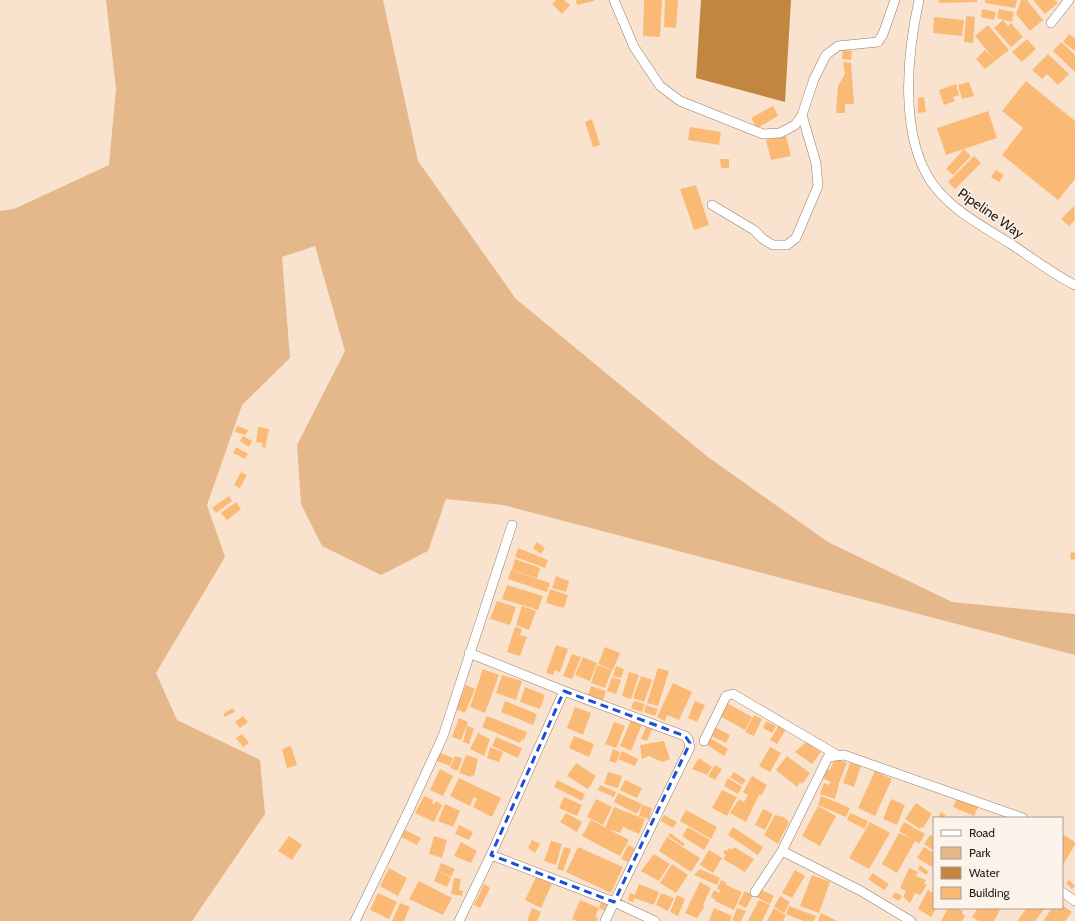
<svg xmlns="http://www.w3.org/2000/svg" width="1075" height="921" font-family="Cabin,sans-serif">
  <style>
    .green { fill: #e5b88b }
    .water { fill: #c38640 }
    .building { fill: #faba75 }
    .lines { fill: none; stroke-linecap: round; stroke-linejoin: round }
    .minor-casing { stroke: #907d6a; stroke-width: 10 }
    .minor { stroke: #fff; stroke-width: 9 }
    .marked { fill: none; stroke: #1d4ed8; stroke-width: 3; stroke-dasharray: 8 5; stroke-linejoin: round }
    .labels { text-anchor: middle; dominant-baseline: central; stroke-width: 3; stroke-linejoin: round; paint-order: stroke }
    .street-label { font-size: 14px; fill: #231b14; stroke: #fcf3eb }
  </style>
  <rect width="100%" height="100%" fill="#f9e3ce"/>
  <path class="green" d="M106,0H383L418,161L516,299L708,457L828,542L952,602L1075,614V655L503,505L446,499L428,551L381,575L322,546L301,504L297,445L345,351L315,246L282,257L290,358L242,405L207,505L225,557L156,673L177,720L260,760L265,814L192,921H0V211L14,209L109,165L116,89Z"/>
  <path class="water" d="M701,0H791L785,102L696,78Z"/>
  <path class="building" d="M556,0H564L570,5L562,14L552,4Z
    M576,0H594V1L577,5Z
    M644,0H662L660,37L643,36Z
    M665,0H678L676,28L664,27Z
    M939,0H977V2L939,3Z
    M985,0H1017L1015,8L985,3Z
    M1021,0H1027L1043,20L1030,31L1016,14Z
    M1033,0H1055L1058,3L1045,14Z
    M982,9L996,12L994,20L981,17Z
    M999,9L1014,12L1012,22L997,18Z
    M966,16L975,17L973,43L964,42Z
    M934,17L964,20L962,36L933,33Z
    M1003,20L1008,26L1011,23L1023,37L1011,47L994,28Z
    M988,25L1009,50L985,69L976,59L985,50L994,59L975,36Z
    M1069,34L1075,38V51L1063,42Z
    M1027,39L1036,49L1022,62L1012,52Z
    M1061,42L1075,55V72L1053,51Z
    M843,50L852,51L851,60L842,59Z
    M1048,54L1069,74L1058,85L1047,74L1042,79L1032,70Z
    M843,62L851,63L854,104H845V113H836L838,86L845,74Z
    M1026,81L1075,121V179L1058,200L1002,155L1023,128L1002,111Z
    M969,82L974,96L962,99L958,85Z
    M956,84L959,95L953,97L955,101L944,105L939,90Z
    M924,97L926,112L918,113V98Z
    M773,106L778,116L757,128L751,118Z
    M988,111L997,138L946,155L937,128Z
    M592,119L600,145L593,147L585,122Z
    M690,127L721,132L719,145L688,140Z
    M786,136L791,156L771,160L766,140Z
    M964,149L971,156L953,175L946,169Z
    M974,156L981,163L955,189L948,182Z
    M720,159H729V168H721Z
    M996,170L1004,175L999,182L991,177Z
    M696,185L709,225L694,230L680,189Z
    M1074,206L1075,220L1069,226L1061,219Z
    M237,426L248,430L246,435L235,432Z
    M258,427L269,429L265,448L262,447L263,443L256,442Z
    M243,436L252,441L249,447L240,441Z
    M236,447L248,454L245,459L233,453Z
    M241,472L247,475L240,488L234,485Z
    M229,496L232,501L216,513L212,508Z
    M236,502L241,509L227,520L221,513Z
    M537,542L545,548L541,554L533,548Z
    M518,548L548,560L545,568L515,557Z
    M1075,552V559L1071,560L1070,553Z
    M515,559L540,568L537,578L512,570Z
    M511,570L550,583L547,592L508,579Z
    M556,576L569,581L566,592L552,588Z
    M507,585L543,596L538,610L502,599Z
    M550,589L568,595L564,608L546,603Z
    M497,601L516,607L510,625L490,619Z
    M522,606L536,611L529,630L516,625Z
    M515,627L522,629L520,635L527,637L520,656L507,652Z
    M556,645L568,649L560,672L555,670L553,675L546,673Z
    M605,647L620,653L613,670L598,664Z
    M572,654L581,657L572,679L563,676Z
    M583,657L597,663L590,681L575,675Z
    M597,665L612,670L605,688L591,683Z
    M616,666L624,669L621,678L613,676Z
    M658,668L669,671L658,706L647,703Z
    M483,669L499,675L485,713L470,707Z
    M629,672L639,675L631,699L622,696Z
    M502,675L522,681L516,700L496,693Z
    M641,676L652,680L644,702L633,698Z
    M612,677L621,680L616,694L607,691Z
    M673,683L692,692L679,720L667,715L665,721L657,717Z
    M466,685L475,689L465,713L456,709Z
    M591,686L606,691L603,700L588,695Z
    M525,687L545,695L540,709L520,702Z
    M505,701L537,714L533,725L501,712Z
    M634,701L645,704L642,712L631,708Z
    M695,701L705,705L697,722L688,718Z
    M725,702L752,717L745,730L718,715Z
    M646,705L658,709L655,716L644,712Z
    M575,707L591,713L583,735L567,728Z
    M233,708L235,712L225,717L223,714Z
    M754,715L762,719L754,736L745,732Z
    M243,716L248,722L240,728L235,722Z
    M487,716L527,732L524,740L522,739L520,743L482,727Z
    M459,718L468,722L461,740L452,737Z
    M631,720L642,724L631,751L620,746Z
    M766,721L776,726L772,733L763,728Z
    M614,722L625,726L616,748L605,744Z
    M779,725L786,729L777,744L770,740Z
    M467,726L474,728L469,744L463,742Z
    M646,727L652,729L647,741L641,739Z
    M715,727L730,735L726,743L711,736Z
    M478,733L490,739L484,756L470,749Z
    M242,734L249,743L243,747L236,738Z
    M574,736L594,744L589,757L569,748Z
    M496,737L522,748L518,758L492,746Z
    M710,738L728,749L724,756L706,744Z
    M664,741L670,759L662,762L649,756L642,759L640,745Z
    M806,742L821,752L812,764L795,752Z
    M291,746L297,765L287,768L282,749Z
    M490,747L503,752L499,762L487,758Z
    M770,747L781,753L770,772L759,766Z
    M613,749L620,752L616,763L609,761Z
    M622,751L638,759L635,766L618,759Z
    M438,752L453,758L450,766L435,760Z
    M466,755L478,759L474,776L472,775L471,777L459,773Z
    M455,756L462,758L458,771L450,768Z
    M787,756L810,773L802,784L800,782L797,787L776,770Z
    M699,758L712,767L707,775L692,769Z
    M835,758L847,763L838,785L822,778L826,768L830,770Z
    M576,763L596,776L588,789L567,776Z
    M850,763L861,766L854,787L843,783Z
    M715,765L722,769L715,780L708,776Z
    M440,769L453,776L443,796L430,790Z
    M875,771L892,779L875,816L858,808Z
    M608,772L622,776L618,788L604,784Z
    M734,772L746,780L742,785L730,777Z
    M752,776L767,785L761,796L759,795L746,822L730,813L739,799L744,802L748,795L743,792Z
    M459,778L501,798L492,817L473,807L477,799L474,797L470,806L450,796Z
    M728,778L742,787L738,794L724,786Z
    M557,780L585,794L582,801L554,787Z
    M625,780L642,788L637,798L620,790Z
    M830,782L839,785L835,799L820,794L824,783L829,785Z
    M600,785L616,792L614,797L598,790Z
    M722,790L737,797L727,816L712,808Z
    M618,793L642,804L637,814L614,802Z
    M958,795L979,805L974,816L953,807Z
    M424,796L433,800L432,803L434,804L436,801L442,805L434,822L415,813Z
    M821,796L850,808L846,817L818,805Z
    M564,797L582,805L577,816L559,808Z
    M596,799L612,807L603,825L587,817Z
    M891,799L905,805L897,825L883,819Z
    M916,803L932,814L923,828L921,827L920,829L905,819Z
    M445,804L460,811L453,827L438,821Z
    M642,805L652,808L649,819L639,816Z
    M818,806L836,816L820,846L802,836Z
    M614,807L645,819L639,834L623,827L620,833L605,828Z
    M763,809L773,814L765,830L755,825Z
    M686,810L717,827L711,839L680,821Z
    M941,812L946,815L944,818H938Z
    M566,813L582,822L577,832L560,822Z
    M850,813L868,821L865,829L847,820Z
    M664,815L677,822L673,828L661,821Z
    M775,815L784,817L789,822L778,844L764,835Z
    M591,820L629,840L620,856L582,836Z
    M870,822L890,833L869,869L849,858Z
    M904,822L925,834L919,844L915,841L897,873L882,864L899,833L912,839L899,831Z
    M459,825L473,832L469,840L455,834Z
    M688,827L710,840L704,850L682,836Z
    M733,827L763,847L758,855L728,835Z
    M405,830L421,838L417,845L401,837Z
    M670,833L685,844L683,846L668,836Z
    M1062,834L1075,842V845L1062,866Z
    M930,835L934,837V851L924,844Z
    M289,836L302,845L292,860L278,851Z
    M434,836L447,840L442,858L429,854Z
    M667,837L700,858L691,872L659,851Z
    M532,840L540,844L535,853L528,848Z
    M551,841L562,844L556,865L544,861Z
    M461,842L477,851L471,863L454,856Z
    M628,845L635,848L628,862L621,859Z
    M564,847L571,849L563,871L557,869Z
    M578,847L623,867L611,893L566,872Z
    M734,847L754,859L745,872L723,859L726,855L723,853L725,850L727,851L729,848L732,850Z
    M924,847L934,853V868L917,858Z
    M709,850L722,858L713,873L700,865Z
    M654,854L670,864L659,881L641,871Z
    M441,863L455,869L451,877L438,871Z
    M672,864L688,875L676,893L660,883Z
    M920,865L929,872L926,875L918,869Z
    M389,868L407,878L398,896L380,886Z
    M909,868L918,872L916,876L926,880L924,884L927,885L920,895L915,893L910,903L903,897L906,891L900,888Z
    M700,869L720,878L717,885L694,875Z
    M795,870L805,876L792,898L782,893Z
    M438,871L451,878L447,887L434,881Z
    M873,873L889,884L884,890L868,879Z
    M812,875L830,882L819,913L800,906Z
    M536,877L552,884L541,908L525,900Z
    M454,878L461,879L459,890L463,891L462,896L451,894Z
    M721,880L727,883L726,885L742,892L734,910L715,901L716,900L711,897L714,890L719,893L720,890L717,889Z
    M1069,880L1075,886L1072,889L1066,883Z
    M419,881L452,898L443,915L409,899Z
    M700,882L711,888L703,905L705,906L697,918L685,913Z
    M484,884L490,888L480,908L474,905Z
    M639,884L659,892L654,905L634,898L633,902L628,900L630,893L635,895Z
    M760,889L774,896L770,904L756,897Z
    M928,890L934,893V908H936L931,917L918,909Z
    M745,891L753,895L746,908L738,904Z
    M895,892L902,896L899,901L892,897Z
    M378,893L397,902L389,919L370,910Z
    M661,893L674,898L668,911L656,905Z
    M677,895L685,899L678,916L670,912Z
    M780,896L790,902L784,913L774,907Z
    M580,900L599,908L595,917L598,918L597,921H577L572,919Z
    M759,900L770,905L762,921H748Z
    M601,902L607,905L605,911L599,908Z
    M400,903L410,907L404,921H392Z
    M1062,905L1072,912L1065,921H1043L1052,908H1062Z
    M789,906L816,916L814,921H803L786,914Z
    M532,908L541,912L537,921H527Z
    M714,908L732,916L730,921H709Z
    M737,908L746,911L741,921H732Z
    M774,908L786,915L783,921H767Z
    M948,908H958L963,911L962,913L965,916L962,921H941Z
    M978,908H1001L994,921H978L972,917Z
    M1027,908H1045L1035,921H1017Z
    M821,913L837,921H818Z"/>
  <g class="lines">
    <g class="minor-casing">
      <path id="minor" d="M614,0L634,47L660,86L680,101L763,134L780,133L795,125L802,115L814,79L826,55L838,46L878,42L883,34L895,0
        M919,0C907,54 899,135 932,183C951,210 984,227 1011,244C1032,258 1053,274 1075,285
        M1051,23L1069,0
        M712,205L754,230L763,239L773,245H787L796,238L818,186L816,163L802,115
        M469,653L564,691L685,736L688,739L690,747L605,921
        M704,741L726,696L733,694L837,755
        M782,851L861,891L911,921
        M491,855L614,902L655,921
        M755,892L782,851L828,757L844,755L1023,818
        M1062,892L1075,901
        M355,921L409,810L443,736L512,525
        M459,921L491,855L564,691"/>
    </g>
    <use href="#minor" class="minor"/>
  </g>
  <path class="marked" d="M564,691L685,736L690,743L614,902L491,855Z"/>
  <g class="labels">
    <g class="street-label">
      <text transform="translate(991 213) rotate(35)">Pipeline Way</text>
    </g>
  </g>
  <rect x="933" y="817" width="130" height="92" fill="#fcf3eb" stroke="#a59d95"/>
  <rect x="941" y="830" width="20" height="6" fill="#ffffff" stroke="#a59d95"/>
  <text x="969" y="837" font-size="12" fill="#231b14">Road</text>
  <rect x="941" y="847" width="20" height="12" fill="#e5b88b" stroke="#a59d95"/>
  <text x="969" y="857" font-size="12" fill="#231b14">Park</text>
  <rect x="941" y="867" width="20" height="12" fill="#c38640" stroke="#a59d95"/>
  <text x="969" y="877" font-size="12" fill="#231b14">Water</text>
  <rect x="941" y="887" width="20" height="12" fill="#faba75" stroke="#a59d95"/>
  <text x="969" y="897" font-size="12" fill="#231b14">Building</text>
</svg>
